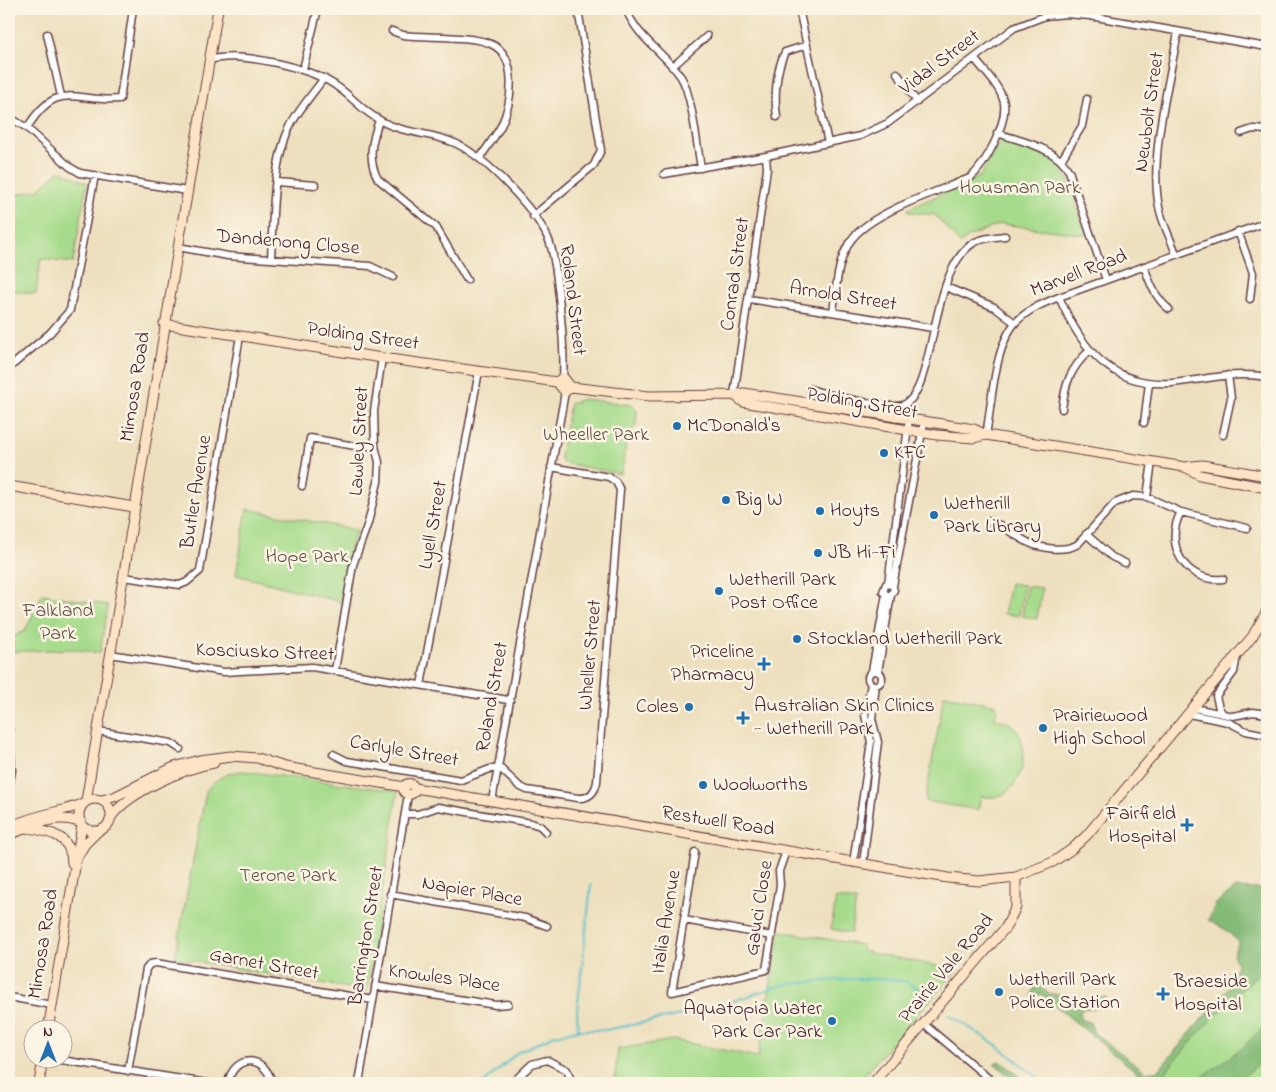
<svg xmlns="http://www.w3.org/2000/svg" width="1276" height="1092" font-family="'Indie Flower',sans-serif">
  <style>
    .green { fill: #a6db8b; stroke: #787d5b }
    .forest { fill: #84bb77; stroke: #676d51 }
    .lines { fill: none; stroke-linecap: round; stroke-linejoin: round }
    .stream { stroke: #51bec9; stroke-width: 2 }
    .street-casing { stroke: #633c41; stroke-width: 9 }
    .secondary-casing { stroke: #633c41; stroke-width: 11 }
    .street { stroke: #fff; stroke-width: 6 }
    .secondary { stroke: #fee4c5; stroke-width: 9 }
    .poi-dot { fill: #1f6fb2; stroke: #fcf5e5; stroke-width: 2 }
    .labels { text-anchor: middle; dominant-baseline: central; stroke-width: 5; stroke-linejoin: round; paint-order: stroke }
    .street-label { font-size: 20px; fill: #4a1f2b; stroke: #fcf5e5 }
    .park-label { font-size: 20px; fill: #614e43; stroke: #fcf5e5 }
    .poi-label { font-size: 20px; fill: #4a1f2b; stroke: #fcf5e5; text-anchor: start }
  </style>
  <rect width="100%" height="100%" fill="#fcf5e5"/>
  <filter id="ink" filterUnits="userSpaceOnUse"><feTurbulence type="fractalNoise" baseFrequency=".02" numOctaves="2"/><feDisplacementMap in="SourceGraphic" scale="10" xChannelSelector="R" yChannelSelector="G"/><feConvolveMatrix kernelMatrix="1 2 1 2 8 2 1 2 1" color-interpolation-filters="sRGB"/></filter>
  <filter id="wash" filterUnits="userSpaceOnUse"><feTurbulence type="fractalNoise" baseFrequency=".0096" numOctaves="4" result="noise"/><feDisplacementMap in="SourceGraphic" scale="20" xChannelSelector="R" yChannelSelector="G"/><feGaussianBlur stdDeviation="1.12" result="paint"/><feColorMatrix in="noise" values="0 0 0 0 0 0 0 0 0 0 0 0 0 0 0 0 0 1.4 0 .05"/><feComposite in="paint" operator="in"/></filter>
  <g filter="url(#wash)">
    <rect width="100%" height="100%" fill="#eee0bf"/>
    <path class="green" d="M1002,141L1052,159L1061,167L1067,177L1086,235L1001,224L970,236L960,243L935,215L909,212L908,209L979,177C988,167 991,150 1002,141Z
      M60,170L87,183L73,263L41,259L36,294L9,290V196L38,190Z
      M583,399L633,405L637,409L636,426L628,433L621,474L563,463L560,458L570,403Z
      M247,509L357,530L351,546L341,602L236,575Z
      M1010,583L1024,585L1019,616L1004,614Z
      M1027,586L1042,588L1037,619L1022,616Z
      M42,594L108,605L100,653L71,649L12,652L13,644L10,638L25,631Z
      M944,695L997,705L995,719C1042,722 1027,809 981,796L978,810L925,801Z
      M242,771L398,791L367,991L175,958L206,791C216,778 226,773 242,771Z
      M836,898L856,901L851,933L831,929Z
      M780,931L862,945V951L957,970L857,1083H614L618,1049L673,1040L758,1057Z
      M1267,943V1083H1147L1151,1079Z"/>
    <path class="forest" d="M1236,888L1267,889V965L1204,1027L1156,1083H1145V1079L1041,994L1032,996L1034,987L1037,983L1049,994H1059L1056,999L1065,1004L1106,997L1107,1001L1102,1007L1082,1009L1079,1016L1082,1020L1090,1022L1094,1033L1146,1072L1159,1070L1229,987L1237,965L1233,954L1239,942L1226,930L1208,920L1216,904Z
      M1267,1023V1055L1238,1083H1199L1205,1075L1241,1049Z
      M1000,1061L1029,1083H1017L994,1063Z"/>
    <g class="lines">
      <path class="stream" d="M948,1014L995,1044L1045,1083
        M578,1030L577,1012L591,885
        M484,1083L518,1052L555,1035L578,1030H606L706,1010L785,984L850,979H888L907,982L924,993"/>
    </g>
  </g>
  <g filter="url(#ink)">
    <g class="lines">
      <g class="street-casing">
        <path id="street" d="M626,9C637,38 664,52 681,77C692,94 697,146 701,168
          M799,9L828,143
          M392,31L403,35C426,38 472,35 491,44C519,56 512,103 501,126C495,137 487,147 480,158
          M47,34L61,96
          M209,60C242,51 313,68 339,88C353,98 363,111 378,119C401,134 432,132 457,144C487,159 534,208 548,238C558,260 565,352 563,377
          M672,67L707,36
          M303,69L318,9
          M897,73L917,102
          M9,117L27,128L70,167L80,173L187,191
          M777,117C774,97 776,70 785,52L807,45
          M379,120C372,141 367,159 378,179L436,227L467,280
          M27,128C58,78 75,103 120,99L133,9
          M997,133C1023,142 1055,147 1069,171L1106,280
          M1241,133L1253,129L1267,130
          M1062,159L1082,126L1087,99
          M664,174L766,156L860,136L888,123L1014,28L1045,16L1067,14L1090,16L1267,47
          M277,182L315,185
          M533,216L594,165L601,150L578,9
          M1238,231L1253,273L1250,299
          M178,247L228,256L370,266L393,277
          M1176,254C1171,239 1162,223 1159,207C1149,156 1169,84 1178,32
          M271,259C273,221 272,164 289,129C297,111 312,95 324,78
          M1144,266C1150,283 1155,298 1169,309
          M946,287L994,307L1015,323
          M1059,297C1081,348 1110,387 1172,383C1204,380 1234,371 1267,377
          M749,299L933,328
          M833,312C836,290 837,264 848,245C864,214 937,192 970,178C986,164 1007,124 1004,103C1001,87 984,71 974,58
          M9,368L50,333L70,310L95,175
          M810,389C825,394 890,410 903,405C937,392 928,269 975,242C984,238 995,237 1005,236
          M734,395L767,169L766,156
          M1062,409C1065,384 1070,369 1089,351
          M1144,423L1149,383
          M986,435C992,404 994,344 1017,321C1029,309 1044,303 1059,297L1267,222
          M1223,435L1231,398L1228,375
          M302,486L310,438L355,446H375
          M1147,497L1152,462
          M1181,512C1163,544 1185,583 1223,579
          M988,521C1004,525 1008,531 1022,539C1035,548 1064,553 1078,544L1115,503L1133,496L1147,497L1181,512L1247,528
          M1086,534L1112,557L1125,563
          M123,577L180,585L187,582L200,571L240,336
          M888,584L909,419
          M893,586L924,422
          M110,654L224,672L312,667L508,700
          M335,670L353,565L368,523L378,482L379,462L375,446L374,411L382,358
          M868 678a7 7 0 1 1 14 0a7 7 0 1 1-14 0Z
          M872,671L886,594
          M878,672L891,595L894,590L892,585L886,584L883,592L887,595H891
          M421,685L479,371
          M1194,708L1233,716L1253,712L1267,714
          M1189,714L1228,722L1246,731L1267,735
          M1223,714L1219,708L1216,696L1234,672L1237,655
          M9,728L12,770L9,788
          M98,731L171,743L180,749
          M333,754L347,761L461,780L490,769H501L519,786L527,790L578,798C589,799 595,792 597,782L620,490L616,482L609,477L551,467
          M492,801L565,392
          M405,814H418L438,807L531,823L540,826L546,832
          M695,852L672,992L766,970L780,885L779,871L786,851
          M853,863L871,742L865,715L871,684
          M863,864L878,742L872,719L876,685
          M390,894L525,918L547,926
          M684,920L772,936
          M375,986L496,1005L508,1004
          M9,997L52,1005
          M924,1024L994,1083
          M61,1060L207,1083
          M128,1071L146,969L150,964L156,963L373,1000
          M228,1083C234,1054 265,1054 272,1083
          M359,1083L408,795
          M512,1083L532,1064L547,1060L567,1070L572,1083"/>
      </g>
      <g class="secondary-casing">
        <path id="secondary" d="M164,324L382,358L557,382
          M557,382L565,392L571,387
          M557,382L563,377L571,387
          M571,387L649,396L734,395L744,393L974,429L986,435L1185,467L1202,465L1267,476
          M734,395L743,402L937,435L973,438L986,435
          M1185,467L1200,475L1267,488
          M9,486L134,507
          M403.5 789a5.5 5.5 0 1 1 11 0a5.5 5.5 0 1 1-11 0Z
          M415,788L948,878L979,881L1016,877L1053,862L1072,849L1087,835L1252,637L1267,611
          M79 815a16 16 0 1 1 32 0a16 16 0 1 1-32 0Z
          M102,800L114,797L174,767L200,760L231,756L257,758L285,767L405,787
          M86,801L218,9
          M111,817C129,792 184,768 214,763
          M9,827C34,815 57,813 83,804
          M28,828C51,832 71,835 72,863
          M9,835C32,826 57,812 81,823
          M78,856L85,844L98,831
          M48,1030L82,825
          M39,1083L43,1060
          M873,1083L1006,927L1016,907V877"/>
      </g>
      <use href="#street" class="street"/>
      <use href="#secondary" class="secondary"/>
    </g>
  </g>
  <g class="poi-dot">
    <circle cx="677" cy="426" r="5"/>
    <circle cx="884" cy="453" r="5"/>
    <circle cx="726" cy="500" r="5"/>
    <circle cx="820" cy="511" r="5"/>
    <circle cx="934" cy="515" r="5"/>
    <circle cx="818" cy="553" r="5"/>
    <circle cx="719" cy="591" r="5"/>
    <circle cx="797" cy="639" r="5"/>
    <path d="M761.5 656.5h5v5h5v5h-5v5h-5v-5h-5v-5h5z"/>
    <circle cx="689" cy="707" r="5"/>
    <path d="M740.5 710.5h5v5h5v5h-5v5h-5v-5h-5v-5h5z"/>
    <circle cx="1043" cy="728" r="5"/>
    <circle cx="703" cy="785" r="5"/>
    <path d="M1184.5 817.5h5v5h5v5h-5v5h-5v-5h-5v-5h5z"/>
    <circle cx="999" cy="992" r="5"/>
    <path d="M1160.5 986.5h5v5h5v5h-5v5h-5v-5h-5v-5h5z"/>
    <circle cx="832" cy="1021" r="5"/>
  </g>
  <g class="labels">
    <g class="street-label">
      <text transform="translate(940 63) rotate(-37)">Vidal Street</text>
      <text transform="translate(1150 112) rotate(-82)">Newbolt Street</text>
      <text transform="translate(288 243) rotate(5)">Dandenong Close</text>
      <text transform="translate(736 274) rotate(-82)">Conrad Street</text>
      <text transform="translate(1079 274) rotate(-21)">Marvell Road</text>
      <text transform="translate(843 297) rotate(9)">Arnold Street</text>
      <text transform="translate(572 300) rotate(83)">Roland Street</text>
      <text transform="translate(363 337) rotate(8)">Polding Street</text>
      <text transform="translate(136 387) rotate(-81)">Mimosa Road</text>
      <text transform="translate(862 404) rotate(10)">Polding Street</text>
      <text transform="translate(360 441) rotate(-87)">Lawley Street</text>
      <text transform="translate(197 492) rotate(-81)">Butler Avenue</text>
      <text transform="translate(434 525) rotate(-80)">Lyell Street</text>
      <text transform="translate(265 653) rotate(2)">Kosciusko Street</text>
      <text transform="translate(591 655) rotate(-85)">Wheller Street</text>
      <text transform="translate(493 697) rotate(-80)">Roland Street</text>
      <text transform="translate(404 752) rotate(10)">Carlyle Street</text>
      <text transform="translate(718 822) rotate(9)">Restwell Road</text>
      <text transform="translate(472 892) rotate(10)">Napier Place</text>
      <text transform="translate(760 908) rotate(-81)">Gauci Close</text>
      <text transform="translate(667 922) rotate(-81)">Italia Avenue</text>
      <text transform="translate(367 936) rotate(-81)">Barrington Street</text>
      <text transform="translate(44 944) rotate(-81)">Mimosa Road</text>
      <text transform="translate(264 965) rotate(10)">Garnet Street</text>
      <text transform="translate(947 969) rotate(-50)">Prairie Vale Road</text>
      <text transform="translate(444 979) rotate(8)">Knowles Place</text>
    </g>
    <g class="park-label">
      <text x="1020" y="188">Housman Park</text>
      <text x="596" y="435">Wheeller Park</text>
      <text x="307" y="557">Hope Park</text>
      <text x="58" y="611">Falkland<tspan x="58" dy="23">Park</tspan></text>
      <text x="288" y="876">Terone Park</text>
    </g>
    <g class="poi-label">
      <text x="687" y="426">McDonald's</text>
      <text x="894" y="453">KFC</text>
      <text x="736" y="500">Big W</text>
      <text x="944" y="504">Wetherill<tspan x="944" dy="23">Park Library</tspan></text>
      <text x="830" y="511">Hoyts</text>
      <text x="828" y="553">JB Hi-Fi</text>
      <text x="729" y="580">Wetherill Park<tspan x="729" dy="23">Post Office</tspan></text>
      <text x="807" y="639">Stockland Wetherill Park</text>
      <text x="754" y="652" text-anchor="end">Priceline<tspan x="754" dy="23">Pharmacy</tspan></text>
      <text x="754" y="706">Australian Skin Clinics<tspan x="754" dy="23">- Wetherill Park</tspan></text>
      <text x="679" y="707" text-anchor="end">Coles</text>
      <text x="1053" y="716">Prairiewood<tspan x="1053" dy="23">High School</tspan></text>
      <text x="713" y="785">Woolworths</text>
      <text x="1176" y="814" text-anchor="end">Fairfield<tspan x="1176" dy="23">Hospital</tspan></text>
      <text x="1009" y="980">Wetherill Park<tspan x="1009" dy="23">Police Station</tspan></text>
      <text x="1174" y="982">Braeside<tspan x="1174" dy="23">Hospital</tspan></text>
      <text x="822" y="1009" text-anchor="end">Aquatopia Water<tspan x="822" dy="23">Park Car Park</tspan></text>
    </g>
  </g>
  <rect width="1276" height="1092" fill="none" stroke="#fcf5e5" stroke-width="30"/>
  <g transform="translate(48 1044)"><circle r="24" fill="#fcf5e5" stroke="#b59f9b"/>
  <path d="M0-4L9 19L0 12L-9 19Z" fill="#1f6fb2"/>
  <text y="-8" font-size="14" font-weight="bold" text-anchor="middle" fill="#4a1f2b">N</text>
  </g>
</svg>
